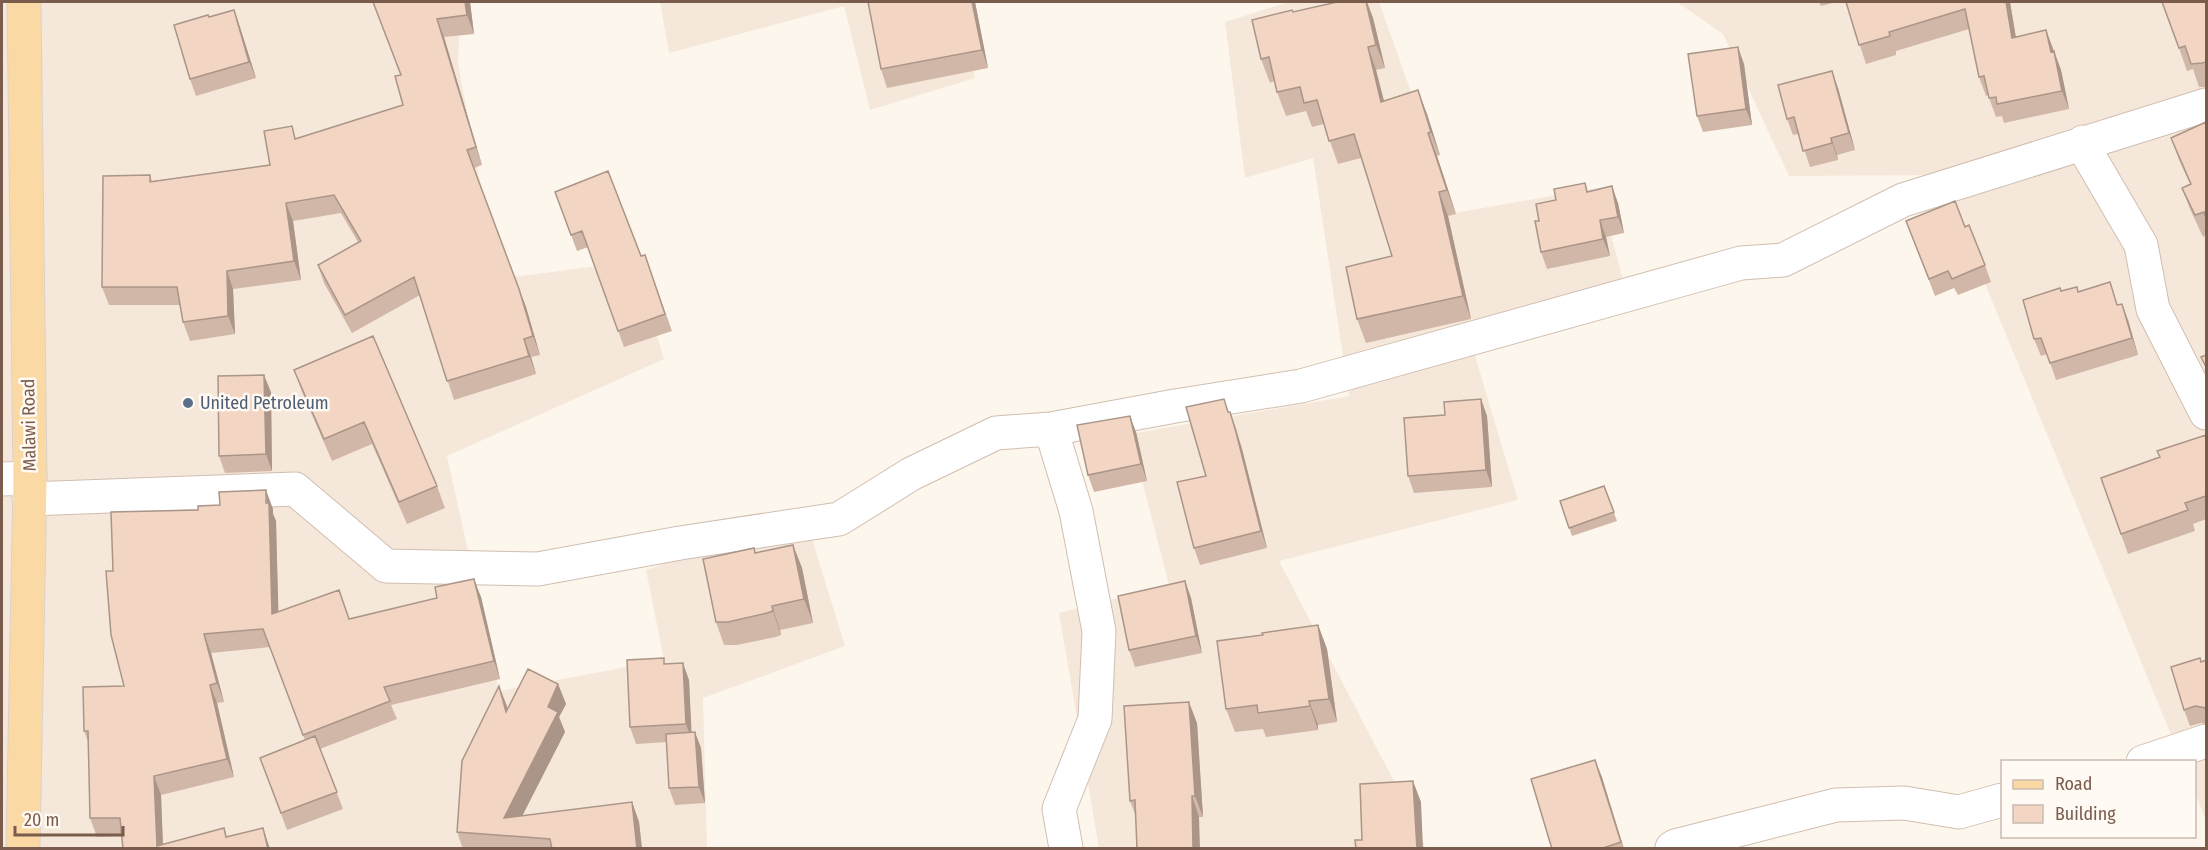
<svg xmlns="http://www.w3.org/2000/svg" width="2208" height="850" font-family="'Fira Sans Condensed',sans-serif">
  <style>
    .residential { fill: #f5e8da }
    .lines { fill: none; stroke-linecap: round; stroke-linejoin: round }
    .minor-casing { stroke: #d1beb0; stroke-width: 35 }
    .major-casing { stroke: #dad1cd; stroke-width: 35 }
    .minor { stroke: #fff; stroke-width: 33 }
    .major { stroke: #fbd9a5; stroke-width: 33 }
    .wall { fill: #d1b7a8 }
    .shaded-wall { fill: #aa9588 }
    .building { fill: #f3d5c3; stroke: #aa9588; stroke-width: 1.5 }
    .service-dot { fill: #5c6f8a; stroke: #fffaf3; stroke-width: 2 }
    .labels { text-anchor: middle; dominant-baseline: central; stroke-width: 5; stroke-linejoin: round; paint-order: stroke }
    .service-label { font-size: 18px; fill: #4e5e75; stroke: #fffaf3; text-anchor: start }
    .street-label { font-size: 18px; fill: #7a5c4d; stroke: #fffaf3 }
  </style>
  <rect width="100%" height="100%" fill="#fdf6ec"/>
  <path class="residential" d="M2,2H461L458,63L498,279L635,261L664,359L447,456L499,691L664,660L646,570L805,516L845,646L703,698L707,848H2Z
    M660,2H960L975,78L870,110L844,6L669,53Z
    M1289,2H1379L1454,213L1598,188L1628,297L1473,349L1518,500L1279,561L1421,833L1425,848H1099L1059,613L1169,585L1130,434L1349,396L1313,158L1245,178L1225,22Z
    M1677,2H2206V821L2195,792L2194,762L2182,761L1940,175L1789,176L1723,34Z"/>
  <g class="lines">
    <g class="minor-casing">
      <path id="minor" d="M2083,142L2089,156L2141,245L2153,309L2206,413
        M1051,429L1076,511L1099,631L1095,719L1059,809L1066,848
        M2,479L30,478
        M29,499L295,489L386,566L538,569L680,543L839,519L911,474L996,433L1051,429L1175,406L1301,386L1741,263L1783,260L1903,200L2206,105
        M2143,762L2206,741
        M1672,848L1675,846L1836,805L1904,803L1959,812L2002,800"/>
    </g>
    <g class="major-casing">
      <path id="major" d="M23,848L30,478L24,2"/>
    </g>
    <use href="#minor" class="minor"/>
    <use href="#major" class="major"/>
  </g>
  <path class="wall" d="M373,2H470L474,34L444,37L482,165L474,168L526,307L540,355L531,357L536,374L454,400L420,295L352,333L324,283L318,265L358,242L341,213L293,221L301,280L233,289L235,334L190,341L183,322L180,305H109L102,287L150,175L152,181L270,165L297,139L403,105L401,75Z
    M868,2H975L988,68L887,88L881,69Z
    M1337,2H1367L1373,18L1385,68L1376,70L1384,101L1427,114L1440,155L1437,156L1456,214L1448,216L1471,319L1366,343L1357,319L1392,256L1361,158L1338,164L1324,124L1312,127L1306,111L1286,116L1277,92L1274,81L1270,83L1261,59L1293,12Z
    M1819,2H1837L1821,6Z
    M1846,2H2010L2016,37L2046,30L2061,70L2069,109L2004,123L2002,116L1996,117L1988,95L1986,96L1979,77L1969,29L1896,51V55L1866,64Z
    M2206,2V87H2199L2193,69L2187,71L2179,48Z
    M234,10L256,78L196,96L190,79L209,17Z
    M1744,64L1752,125L1703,132L1697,116Z
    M1838,88L1855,150L1837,155L1838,160L1810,167L1799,134L1793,135L1787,119Z
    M2206,122V235L2203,237L2190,209L2182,188L2190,184L2179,160L2171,138Z
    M1588,191L1618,203L1624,233L1606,237L1610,256L1547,269L1541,252L1539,221L1556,200Z
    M555,192L641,256L645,255L672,331L624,347L588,247L577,251Z
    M1906,221L1965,227L1985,265L1991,282L1958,295L1954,288L1935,296Z
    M2061,291L2078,292L2118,305L2128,320L2138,355L2056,380L2047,354L2041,356L2034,339Z
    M373,336L437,486L445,508L407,524L372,444L332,461L302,392L294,370Z
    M271,392L272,471L225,473L219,456Z
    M1481,399L1487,416L1492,487L1414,493L1408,476Z
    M1229,412L1236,428L1242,449L1267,548L1200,565L1194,548L1206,476Z
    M1136,432L1147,481L1094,492L1088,475Z
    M2206,435V519L2193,524L2195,531L2128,554L2101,478L2160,457Z
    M1604,486L1617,521L1572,536L1560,501Z
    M273,509V514L276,521L278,612L350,619L481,597L500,679L391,705L397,719L320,749L343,809L287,830L260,758L305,740L270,647L211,653L224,702L217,703L234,777L161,795L163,844L224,828L227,837L263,828L270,849H123L122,836L97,837L90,818L89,744L84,731L124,686L113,571Z
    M793,545L802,568L813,623L780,630L781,635L776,637L737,645H724L716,622L756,553Z
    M1185,581L1191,598L1202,653L1135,667L1129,650Z
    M1318,625L1327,649L1337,722L1318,725V730L1266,737L1263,729L1235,732L1226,709L1263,635Z
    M2206,660V724L2201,723L2190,726L2184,710L2201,662Z
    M666,664L689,680L691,732L701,748L705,803L675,805L669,788L667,742L636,744L630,727Z
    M558,684L566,704L559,717L565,732L522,816L632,802L639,822L642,849H463L457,832L499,686L507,709Z
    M1197,723L1203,817H1136L1130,801Z
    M1595,760L1624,849H1552Z"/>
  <path class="shaded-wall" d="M465,2H470L474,34L467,15Z
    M972,2H975L988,68L982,50Z
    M1366,2H1367L1373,18L1385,68L1376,45Z
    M2006,2H2010L2019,57L2012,38Z
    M234,10L240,27L256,78L249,62Z
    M437,19L444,37L482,165L476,147Z
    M2046,30L2053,49L2058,71L2051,52Z
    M1368,47L1376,70L1390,125L1381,102Z
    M1738,47L1744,64L1752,125L1746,109Z
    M2054,51L2061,70L2069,109L2062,91Z
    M1832,71L1838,88L1855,150L1849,133Z
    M1418,90L1427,114L1440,155L1431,132Z
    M1428,133L1437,156L1456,214L1447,190Z
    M1831,138L1837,155L1838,160L1832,143Z
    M1612,186L1618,203L1624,233L1618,217Z
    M1439,192L1448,216L1471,319L1463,296Z
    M286,203L293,221L301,280L294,261Z
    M1600,220L1606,237L1610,256L1603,239Z
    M227,271L233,289L235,334L228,316Z
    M519,289L526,307L540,355L533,336Z
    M2122,304L2128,320L2138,355L2132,338Z
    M524,339L531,357L536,374L529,356Z
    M264,375L271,392L272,471L266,454Z
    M1481,399L1487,416L1492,487L1486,470Z
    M1230,412L1242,449L1267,548L1261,531Z
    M1130,416L1136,432L1147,481L1141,464Z
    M266,490L273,509V514L276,521L279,633L272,614Z
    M793,545L802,568L813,623L804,599Z
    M474,579L481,597L500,679L494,661Z
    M1185,581L1191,598L1202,653L1196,636Z
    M772,606L780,630L781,635L773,611Z
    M1318,625L1327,649L1337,722L1329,699Z
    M204,634L211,653L224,702L217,683Z
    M683,663L689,680L692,741L686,724Z
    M558,684L566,704L559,717L565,732L512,836L504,818L548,707Z
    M210,685L217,703L234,777L227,759Z
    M499,686L507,706L513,732L506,712Z
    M1309,701L1318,725V730L1310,706Z
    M1189,702L1197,723L1203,817L1195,796Z
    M695,732L701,748L705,803L699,787Z
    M1595,760L1602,777L1624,849L1621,842Z
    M154,776L161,795L163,849L157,846Z
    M1413,781L1421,802L1423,849H1417Z
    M1192,796L1199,817L1200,849H1193Z
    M632,802L639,822L642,849H637Z
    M263,828L270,849H268Z"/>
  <path class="building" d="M373,2H465L467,15L437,19L476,147L467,150L519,289L533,336L524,339L529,356L447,381L414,277L345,315L318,265L361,241L334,195L286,203L294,261L227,271L228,316L183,322L177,287H102L103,176L150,175V182L270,165L264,131L292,126L295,139L403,105L395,76L401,75Z
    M868,2H972L982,50L881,69Z
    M1337,2H1366L1376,45L1368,47L1381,102L1418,90L1431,132L1428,133L1447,190L1439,192L1463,296L1357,319L1346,267L1392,256L1354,134L1329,141L1317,100L1304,103L1300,87L1277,92L1269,57L1261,59L1252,20L1292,10L1293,12Z
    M1846,2H2006L2012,38L2046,30L2051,52L2054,51L2062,91L1997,104L1996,97L1989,98L1984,76L1979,77L1965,9L1889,32L1890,36L1859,45Z
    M2162,2H2206V62L2202,63L2191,64L2185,46L2179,48Z
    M234,10L249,62L190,79L174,25L208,15L209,17Z
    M1738,47L1746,109L1697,116L1688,54Z
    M1832,71L1849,133L1831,138L1832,143L1803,151L1794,117L1787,119L1778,85Z
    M2206,122V218L2204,212L2195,215L2182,188L2191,184L2171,138Z
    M608,171L641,256L645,255L665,314L618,331L582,231L571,235L555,192Z
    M1585,183L1587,192L1612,186L1618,217L1600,220L1603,239L1541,252L1535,221H1539L1536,204L1556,200L1554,189Z
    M1955,201L1965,227L1969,225L1985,265L1952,279L1948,271L1929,279L1906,221Z
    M2110,282L2117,305L2122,304L2132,338L2050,363L2041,338L2034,339L2023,300L2060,288L2061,291L2077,287L2078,292Z
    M373,336L437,486L399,502L364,422L324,439L294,370Z
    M2206,355V367L2201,357Z
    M264,375L266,454L219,456L218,376Z
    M1224,399L1228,412H1230L1236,432L1261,531L1194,548L1177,482L1206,476L1186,407Z
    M1481,399L1486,470L1408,476L1404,418L1445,415L1444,402Z
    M1130,416L1141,464L1088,475L1077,425Z
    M2206,435V496L2185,503L2188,510L2121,534L2101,478L2160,457L2157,451Z
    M1604,486L1614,512L1569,528L1560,501Z
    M266,490V503H269L272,614L339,590L349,619L437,598L435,587L474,579L494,661L384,687L390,701L303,735L263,629L204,634L217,683L210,685L227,759L154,776L157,846L224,828L226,837L263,828L268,849H123L120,818H90L88,731H84L83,687L124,686L111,635L106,571H113L111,512L198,510V506L220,505L219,492Z
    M793,545L804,599L772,606L773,611L767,613L728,622H716L703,559L754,548L755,553Z
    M1185,581L1196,636L1129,650L1118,596Z
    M1318,625L1329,699L1309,701L1310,706L1258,713L1257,705L1226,709L1217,641L1263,635L1262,633Z
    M664,658V664L683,663L686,724L630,727L627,660Z
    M2200,658L2201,662L2206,660V708L2195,706L2184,710L2171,667Z
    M528,669L558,684L548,707L558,712L504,818L632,802L637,849H552L550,839L457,832L462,761L499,686L506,712Z
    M1189,702L1195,796H1192L1193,849H1137L1135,800L1130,801L1124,706Z
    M695,732L699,787L669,788L666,734Z
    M315,736L337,792L281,813L260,758Z
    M1595,760L1621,842L1600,849H1552L1531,779Z
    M1413,781L1417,849H1356L1355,840H1362L1360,784Z"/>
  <circle class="service-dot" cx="188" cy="403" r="6"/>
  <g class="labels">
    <g class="service-label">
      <text x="200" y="403">United Petroleum</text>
    </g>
    <g class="street-label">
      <text transform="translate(29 425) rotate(-91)">Malawi Road</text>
    </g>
  </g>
  <rect width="2208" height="850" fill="none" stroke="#7a5c4d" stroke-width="6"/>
  <rect x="2001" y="760" width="195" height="78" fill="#fffaf3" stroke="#cabbb1" stroke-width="1.5"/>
  <rect x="2013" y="780" width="30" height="9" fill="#fbd9a5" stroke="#cabbb1" stroke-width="1.5"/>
  <text x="2055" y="790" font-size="18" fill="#7a5c4d">Road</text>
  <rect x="2013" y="805" width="30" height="18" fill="#f3d5c3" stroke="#cabbb1" stroke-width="1.5"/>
  <text x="2055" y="820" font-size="18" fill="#7a5c4d">Building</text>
  <path d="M15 826v9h108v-9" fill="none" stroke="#7a5c4d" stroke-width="3"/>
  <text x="24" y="826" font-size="18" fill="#7a5c4d" stroke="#fffaf3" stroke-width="4.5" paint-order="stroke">20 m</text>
</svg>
